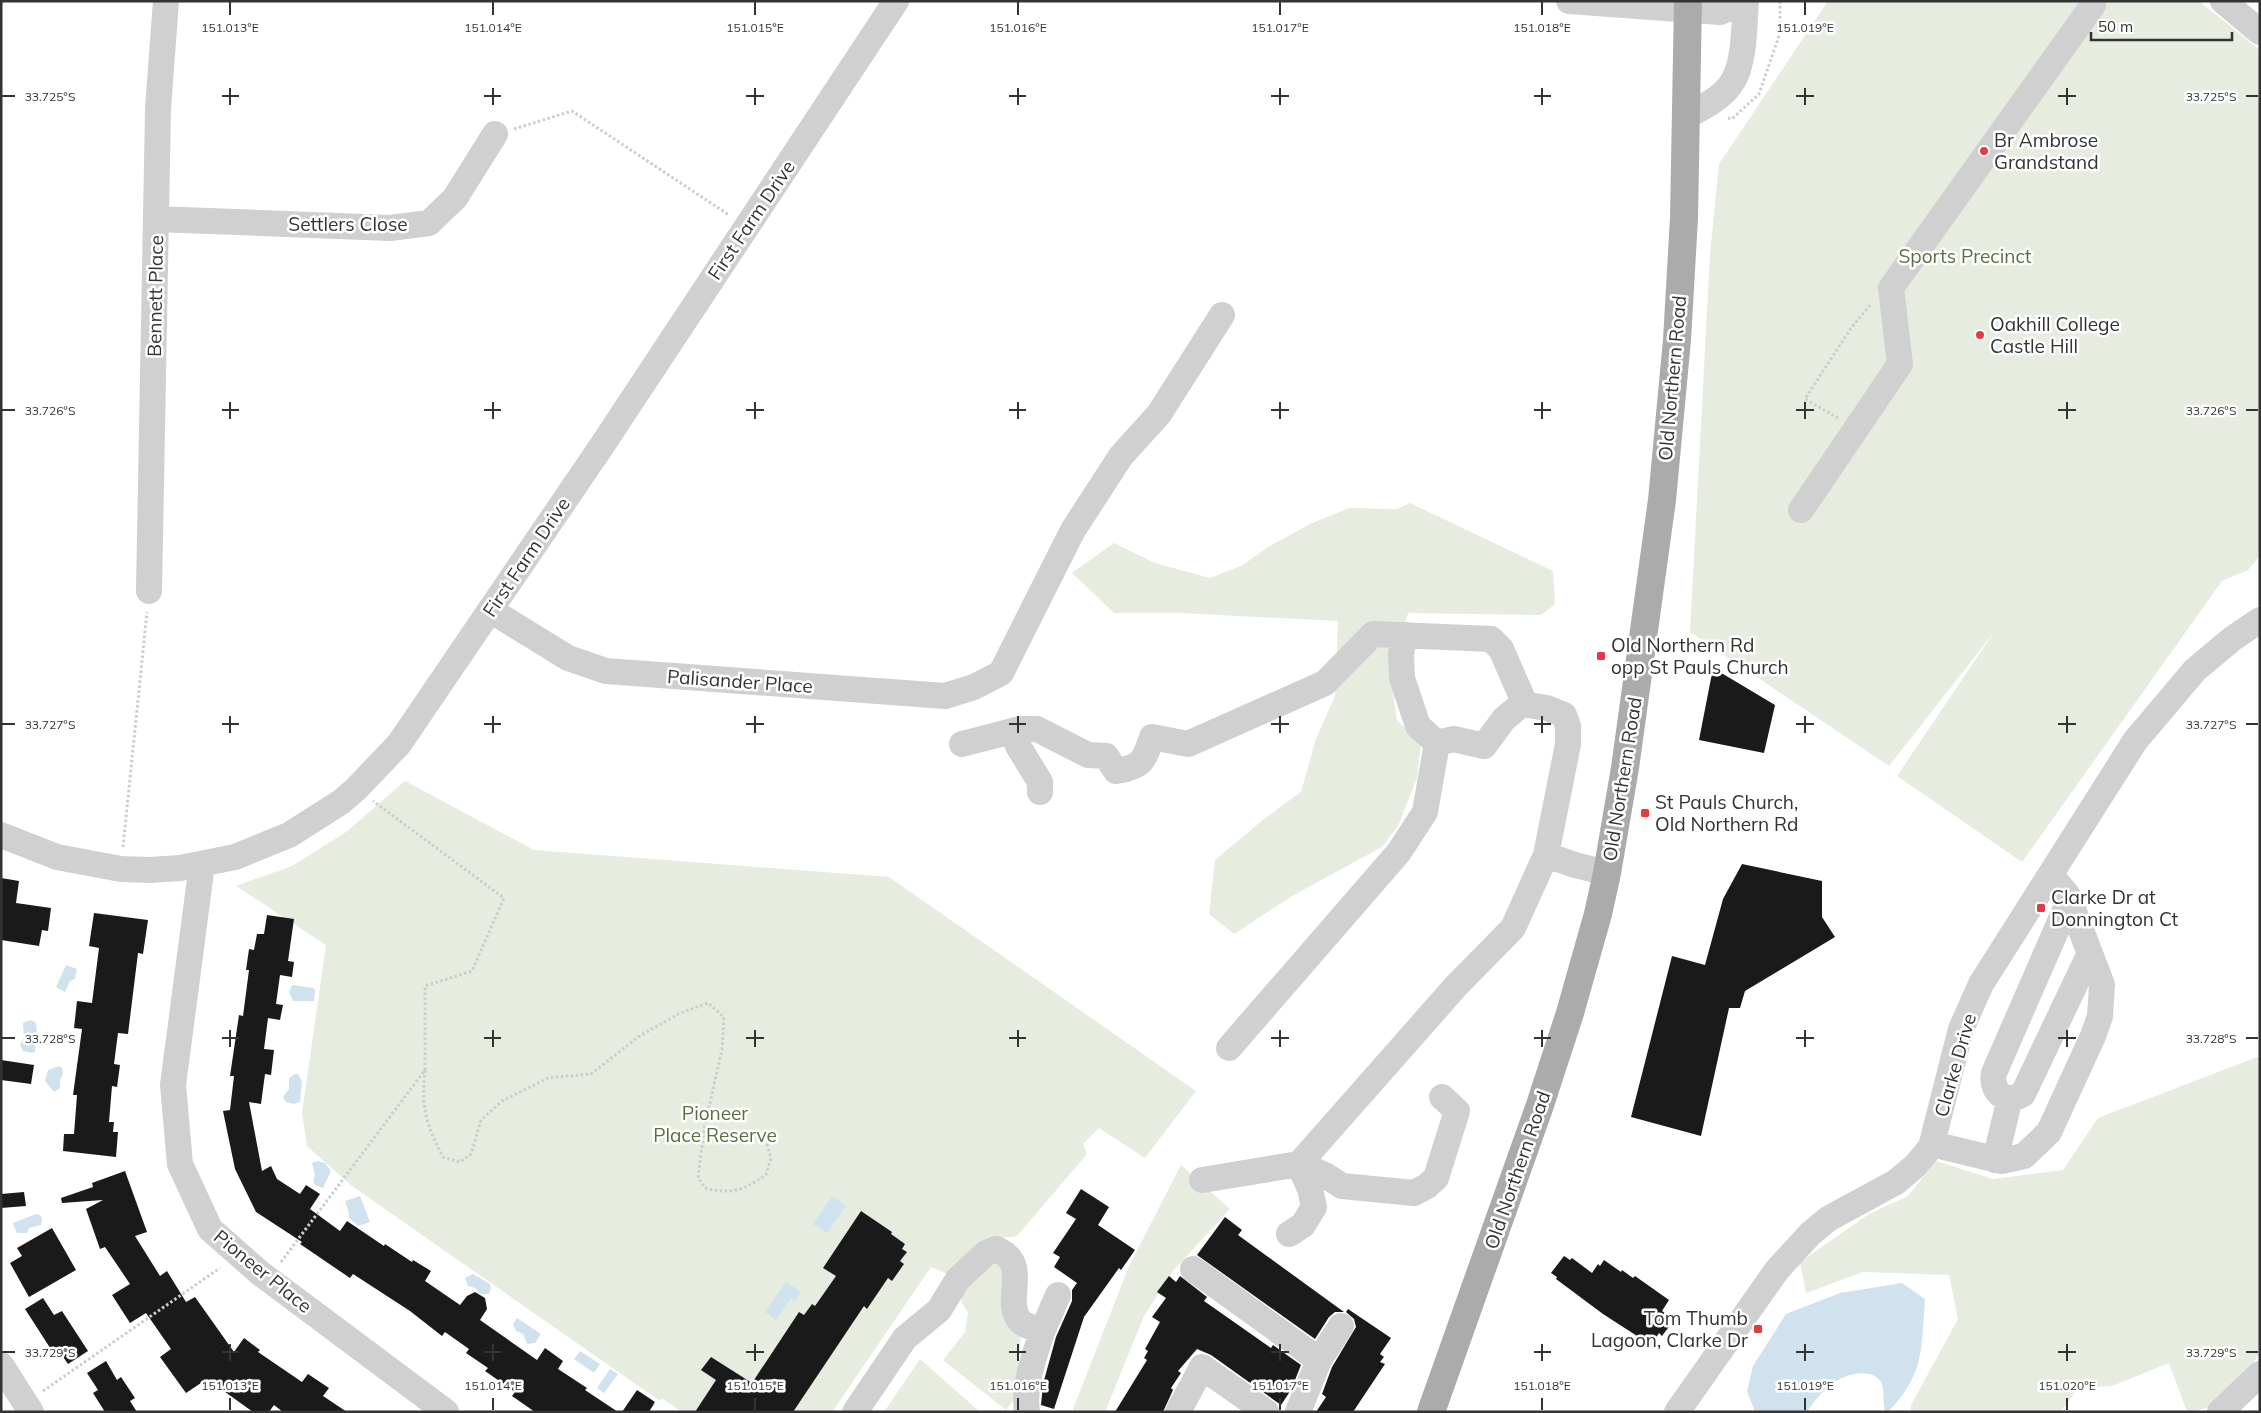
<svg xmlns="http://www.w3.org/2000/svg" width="2261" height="1413" font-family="Mulish,sans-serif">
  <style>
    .green { fill: #e6ecdf }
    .water { fill: #cfe2ee }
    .building { fill: #1a1a1a }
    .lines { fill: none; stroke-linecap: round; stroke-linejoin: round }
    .path { stroke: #cdcdcd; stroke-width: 3; stroke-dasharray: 2.5 2.5; stroke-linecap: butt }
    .minor { stroke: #d0d0d0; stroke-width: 26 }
    .major { stroke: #ababab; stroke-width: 28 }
    .ticks { fill: none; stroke: #333; stroke-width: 2 }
    .poi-dot { fill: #e63946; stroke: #fff; stroke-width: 2 }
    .labels { text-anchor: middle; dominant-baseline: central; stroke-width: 5; stroke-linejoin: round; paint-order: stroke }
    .poi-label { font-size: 19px; fill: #333; stroke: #fff; text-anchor: start }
    .street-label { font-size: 19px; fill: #333; stroke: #fff }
    .park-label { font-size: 19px; fill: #56703f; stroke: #fff }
    .ticks-label { font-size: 12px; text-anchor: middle; fill: #333; stroke: #fff; stroke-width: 5; stroke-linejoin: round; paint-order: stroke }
  </style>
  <rect width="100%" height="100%" fill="#fff"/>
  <path class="green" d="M1828,1H2199L2260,50V556L2248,570L2222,581L2022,862L1897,776L1995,631L1889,766L1690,632L1710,255L1719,164Z
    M1410,503L1553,571L1555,604L1541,615L1408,613L1390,674L1397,720L1421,744L1417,778L1398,826L1382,847L1292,896L1234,934L1209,914L1215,860L1264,819L1301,792L1316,739L1335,696L1338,621L1181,613H1114L1072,573L1114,543L1155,563L1210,578L1243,565L1268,547L1310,524L1349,508L1397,509Z
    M405,781L534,850L889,877L1196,1091L1145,1158L1099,1128L1083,1144L1087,1154L1017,1236L987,1240L952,1276L931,1267L832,1412H682L662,1398L660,1401L352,1186L307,1146L302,1113L326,945L236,886L292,866L346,832Z
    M2260,1056V1353C2250,1364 2244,1387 2236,1394C2228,1401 2198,1412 2187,1412L2169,1363L2112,1386L2078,1388L2061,1412H1911V1405L1958,1319L1949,1275L1863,1272L1806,1293L1800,1262L1869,1214L1908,1196L1936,1161L1993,1179L2063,1170L2098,1118Z
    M1181,1165L1230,1209L1173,1271L1144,1316L1105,1412H1072L1129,1266Z
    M998,1254L1021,1332L1016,1397L1006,1410L943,1360L965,1332L968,1312L962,1303L959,1289Z
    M920,1359L980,1412H884Z"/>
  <path class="water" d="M66,965L77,969L75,979L70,981L65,992L56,987Z
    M292,985L313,988L315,990L314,1001H293L289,992Z
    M30,1020L35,1022C38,1027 36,1044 35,1051L33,1053L23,1051L20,1045L24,1038L23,1023Z
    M59,1066L62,1068L63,1074L60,1080V1088L54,1092L45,1081L48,1070Z
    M295,1074H298L302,1081L300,1102L294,1104L286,1102L283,1097L289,1089V1078Z
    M317,1161L325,1163L331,1171L323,1188L315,1185L313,1182L315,1175L312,1163Z
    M360,1196L370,1222L358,1226L349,1218V1213L345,1201Z
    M832,1196L846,1206L827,1233L813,1224Z
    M36,1214L40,1215L42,1218L41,1225L29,1228L27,1233H17L13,1223Z
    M473,1274L490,1284L491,1288L489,1294H480L475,1288L468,1286L465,1278Z
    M786,1282L801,1292L795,1301L791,1298L776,1320L765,1312Z
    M1902,1283L1925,1299C1921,1349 1925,1374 1888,1412H1885C1883,1405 1884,1389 1882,1384C1874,1366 1845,1374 1833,1383C1822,1391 1814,1401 1807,1412H1755L1747,1391L1753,1366L1786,1314L1840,1293Z
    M517,1318L541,1334L535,1343L527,1344L523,1334L516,1331L513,1324Z
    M580,1351L600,1364L594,1373L574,1359Z
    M610,1369L618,1374L604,1393L597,1388Z"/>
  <path class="building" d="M1713,668L1775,705L1764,753L1699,740Z
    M1742,864L1822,881V917L1835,937L1745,991L1740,1008H1729L1701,1136L1631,1117L1672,956L1705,965L1723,899Z
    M1,878L19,881L16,903L51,908L48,931L42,930L39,946L1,940Z
    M94,913L148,920L143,954L138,953L128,1034L118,1033L114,1064L120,1065L117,1087L112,1086L109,1122H114L113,1132H118L116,1157L63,1151L64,1134H74L77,1095H73L82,1029L74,1028L77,1001L92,1003L99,948L89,946Z
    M267,915L294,919L288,961L294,962L292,977L280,975L276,1004L283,1005L280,1020L268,1018L264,1049L274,1050L271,1075L265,1074L261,1104L249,1102L262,1171L271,1166L277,1179L300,1194L306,1185L320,1194L310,1209L340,1231L347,1221L384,1246L385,1244L412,1262L413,1260L431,1271L425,1281L460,1305L467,1296L475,1292L485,1298L487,1309L480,1320L537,1360L545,1348L563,1361L558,1369L587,1388L585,1390L618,1412H535L512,1396L515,1392L485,1371L488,1368L466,1353L469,1349L445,1332L442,1336L410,1311L353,1274L350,1278L300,1244L302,1242L256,1212L235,1169L223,1111L230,1110L234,1076H230L239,1015L243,1016L249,970H246L249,949L254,950L257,934H264Z
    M1,1060L34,1065L31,1084L1,1080Z
    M125,1171L147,1232L135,1236L160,1276L167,1271L186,1302L195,1297L234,1352L244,1338L260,1350L258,1352L302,1382L308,1374L329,1388L323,1396L347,1412H283L274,1405L269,1412H253L207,1379L186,1393L160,1357L171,1349L146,1313L130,1323L112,1295L130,1284L105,1247L100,1249L86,1209L103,1200L62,1203L61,1198L93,1187L92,1183Z
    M1081,1189L1109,1207L1098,1225L1135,1250L1121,1270L1119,1268L1084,1317L1054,1409L1041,1405L1043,1384L1056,1337L1072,1301V1290L1077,1283L1054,1267L1060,1257L1053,1253L1076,1219L1066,1213Z
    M24,1192L26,1206L1,1208V1194Z
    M861,1211L892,1232L891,1234L905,1244L902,1249L907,1252L900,1261L904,1264L892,1281L888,1278L867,1309L864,1306L793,1412H695L716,1380L701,1370L711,1357L752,1383L799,1312L804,1315L812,1304L815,1306L836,1276L823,1268Z
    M1225,1217L1242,1230L1238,1235L1344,1312H1335L1329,1317L1315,1339L1197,1255Z
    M52,1228L76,1270L29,1297L10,1263L22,1256L17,1248Z
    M1564,1256L1570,1260L1572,1258L1592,1273L1598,1264L1600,1266L1604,1260L1621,1272L1622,1270L1633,1278L1635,1276L1669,1300L1662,1311L1674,1320L1662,1336L1659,1333L1651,1345L1603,1314L1556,1279L1557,1277L1551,1273Z
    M1169,1276L1176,1282L1180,1276L1207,1297L1204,1301L1271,1348L1273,1345L1301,1365L1291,1390L1281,1405L1211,1355L1197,1349L1178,1371L1181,1373L1171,1388L1173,1390L1163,1412H1115L1147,1360L1144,1358L1148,1351L1145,1349L1160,1322L1152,1317L1166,1298L1157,1292Z
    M43,1298L54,1315L62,1311L88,1351L68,1364L59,1351L54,1354L25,1309Z
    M1348,1309L1391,1338L1380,1354L1384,1357L1380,1362L1385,1364L1353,1412H1316L1326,1397L1322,1394L1332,1367L1356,1327L1354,1319L1346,1312Z
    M106,1361L117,1380L121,1377L135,1398L130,1401L137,1412H105L93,1393L98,1390L87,1373Z
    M637,1390L655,1402L649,1412H622Z"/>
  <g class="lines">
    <path class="path" d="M1728,118L1732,119L1759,94L1780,33V1
      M514,129L572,111L729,215
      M1838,418L1805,399L1851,328L1871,304
      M123,847L147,612
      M425,1070C421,1108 426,1124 443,1157L460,1162L471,1154L481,1120L502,1101L548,1078L591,1074L638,1037L680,1013L708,1003L724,1017L722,1049L704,1130L698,1178L705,1188C731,1195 744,1190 766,1175L771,1158L766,1141
      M281,1262L425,1070V986L472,971L504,898L373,801
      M43,1391L220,1268"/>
    <path class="minor" d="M1569,1L1720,12L1729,8L1735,1
      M2223,1L2260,32
      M1687,116C1703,107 1723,98 1733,81C1745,61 1744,25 1746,1
      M156,219L390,228L429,223L455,198L495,134
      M1801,510L1900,364L1891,288L2093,5
      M149,591L158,108L166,1
      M490,610L568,658L606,671L945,696L974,687L1001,673L1073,530L1121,456L1159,414L1222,315
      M1405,635L1401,654L1402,678L1418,726L1437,743L1454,739L1484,746L1504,719L1522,704L1547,708L1564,715L1568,726V744L1546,855
      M1016,730L1018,746L1040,782V792
      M962,744L1020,729H1037L1088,755L1106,756L1116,771C1142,767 1144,761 1152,737L1188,744L1325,683L1373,634L1491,639L1501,649L1525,704
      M1,835L57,857L121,869L150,870L180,868L235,857L289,835L341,802L356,789L399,744L601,447L896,1
      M202,864L173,1085L180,1164L210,1229L260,1273L446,1412
      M2069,901L1994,1073C1990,1092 2006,1105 2023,1094L2090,953
      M1229,1048L1399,852L1425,812L1437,743
      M1932,1144L2002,1161L2024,1156L2049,1132L2093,1036L2100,1016L2102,985L2068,896L2051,875
      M1995,1160L2010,1098
      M1202,1180L1299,1164L1456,986L1513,928L1546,855L1575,865L1607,873
      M1289,1234L1303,1225L1314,1207L1310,1189L1299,1164L1325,1175L1342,1186L1414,1193L1427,1186L1436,1178L1457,1111L1442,1097
      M1193,1269L1319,1360
      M1,1365L31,1412
      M855,1412L905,1338L939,1310L958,1279L986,1253L996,1249C1033,1264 1001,1301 1021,1322C1026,1326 1036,1329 1042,1332L1058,1295
      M1027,1412C1023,1384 1034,1358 1042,1332
      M1178,1412L1202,1367L1266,1412
      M1298,1412L1319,1360L1341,1326
      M1677,1412L1777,1270L1810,1234L1828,1219L1896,1182L1915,1166L1931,1147L1961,1029L1981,984L2135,741L2195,670L2232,639L2260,620
      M2220,1412L2260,1374"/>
    <path class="major" d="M1431,1412L1539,1108L1570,1013L1598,914L1607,873L1625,768L1662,500L1677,340L1684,218L1688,1"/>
  </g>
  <path class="ticks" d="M230,2V15M493,2V15M755,2V15M1018,2V15M1280,2V15M1542,2V15M1805,2V15M230,88V105M493,88V105M755,88V105M1018,88V105M1280,88V105M1542,88V105M1805,88V105M2067,88V105M2,96H15M222,96H239M484,96H501M746,96H764M1009,96H1026M1271,96H1289M1534,96H1551M1796,96H1814M2058,96H2076M2246,96H2258M230,402V419M493,402V419M755,402V419M1018,402V419M1280,402V419M1542,402V419M1805,402V419M2067,402V419M2,410H15M222,410H239M484,410H501M746,410H764M1009,410H1026M1271,410H1289M1534,410H1551M1796,410H1814M2058,410H2076M2246,410H2258M230,716V733M493,716V733M755,716V733M1018,716V733M1280,716V733M1542,716V733M1805,716V733M2067,716V733M2,724H15M222,724H239M484,724H501M746,724H764M1009,724H1026M1271,724H1289M1534,724H1551M1796,724H1814M2058,724H2076M2246,724H2258M230,1030V1047M493,1030V1047M755,1030V1047M1018,1030V1047M1280,1030V1047M1542,1030V1047M1805,1030V1047M2067,1030V1047M2,1038H15M222,1038H239M484,1038H501M746,1038H764M1009,1038H1026M1271,1038H1289M1534,1038H1551M1796,1038H1814M2058,1038H2076M2246,1038H2258M230,1344V1361M493,1344V1361M755,1344V1361M1018,1344V1361M1280,1344V1361M1542,1344V1361M1805,1344V1361M2067,1344V1361M2,1352H15M222,1352H239M484,1352H501M746,1352H764M1009,1352H1026M1271,1352H1289M1534,1352H1551M1796,1352H1814M2058,1352H2076M2246,1352H2258M230,1398V1410M493,1398V1410M755,1398V1410M1018,1398V1410M1280,1398V1410M1542,1398V1410M1805,1398V1410M2067,1398V1410"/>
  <g class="poi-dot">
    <circle cx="1984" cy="151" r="5"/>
    <circle cx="1980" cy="335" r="5"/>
    <rect x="1596" y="651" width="10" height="10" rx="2.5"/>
    <rect x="1640" y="808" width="10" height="10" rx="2.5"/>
    <rect x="2036" y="903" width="10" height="10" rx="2.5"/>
    <rect x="1753" y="1324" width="10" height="10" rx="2.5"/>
  </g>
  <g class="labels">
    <g class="poi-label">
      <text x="1994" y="140">Br Ambrose<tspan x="1994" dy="22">Grandstand</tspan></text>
      <text x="1990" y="324">Oakhill College<tspan x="1990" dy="22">Castle Hill</tspan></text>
      <text x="1611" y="645">Old Northern Rd<tspan x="1611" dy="22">opp St Pauls Church</tspan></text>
      <text x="1655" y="802">St Pauls Church,<tspan x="1655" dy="22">Old Northern Rd</tspan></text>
      <text x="2051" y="897">Clarke Dr at<tspan x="2051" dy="22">Donnington Ct</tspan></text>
      <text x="1748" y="1318" text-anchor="end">Tom Thumb<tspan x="1748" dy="22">Lagoon, Clarke Dr</tspan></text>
    </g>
    <g class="street-label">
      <text transform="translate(751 220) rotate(-56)">First Farm Drive</text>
      <text x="348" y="224">Settlers Close</text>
      <text transform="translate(155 296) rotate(-89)">Bennett Place</text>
      <text transform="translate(1672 378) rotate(-85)">Old Northern Road</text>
      <text transform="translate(526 557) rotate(-56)">First Farm Drive</text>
      <text transform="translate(740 681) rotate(4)">Palisander Place</text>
      <text transform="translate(1622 779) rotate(-81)">Old Northern Road</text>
      <text transform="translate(1955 1065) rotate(-74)">Clarke Drive</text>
      <text transform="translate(1517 1170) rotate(-71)">Old Northern Road</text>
      <text transform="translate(263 1271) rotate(39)">Pioneer Place</text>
    </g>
    <g class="park-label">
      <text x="1965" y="256">Sports Precinct</text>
      <text x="715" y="1113">Pioneer<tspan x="715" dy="22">Place Reserve</tspan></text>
    </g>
  </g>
  <g class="ticks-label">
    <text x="230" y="32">151.013°E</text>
    <text x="493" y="32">151.014°E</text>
    <text x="755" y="32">151.015°E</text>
    <text x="1018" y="32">151.016°E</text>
    <text x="1280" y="32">151.017°E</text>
    <text x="1542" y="32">151.018°E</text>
    <text x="1805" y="32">151.019°E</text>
    <text x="50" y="101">33.725°S</text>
    <text x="2211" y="101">33.725°S</text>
    <text x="50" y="415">33.726°S</text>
    <text x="2211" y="415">33.726°S</text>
    <text x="50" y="729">33.727°S</text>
    <text x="2211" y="729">33.727°S</text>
    <text x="50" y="1043">33.728°S</text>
    <text x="2211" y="1043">33.728°S</text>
    <text x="50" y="1357">33.729°S</text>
    <text x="2211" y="1357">33.729°S</text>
    <text x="230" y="1390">151.013°E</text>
    <text x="493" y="1390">151.014°E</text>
    <text x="755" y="1390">151.015°E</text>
    <text x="1018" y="1390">151.016°E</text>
    <text x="1280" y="1390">151.017°E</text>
    <text x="1542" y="1390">151.018°E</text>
    <text x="1805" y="1390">151.019°E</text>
    <text x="2067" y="1390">151.020°E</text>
  </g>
  <rect width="2261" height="1413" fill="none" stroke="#333333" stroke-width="5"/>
  <path d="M2091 32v8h141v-8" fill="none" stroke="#333333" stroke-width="2.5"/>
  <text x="2098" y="32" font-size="15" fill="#333333" stroke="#ffffff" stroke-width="4" paint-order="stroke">50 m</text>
</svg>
